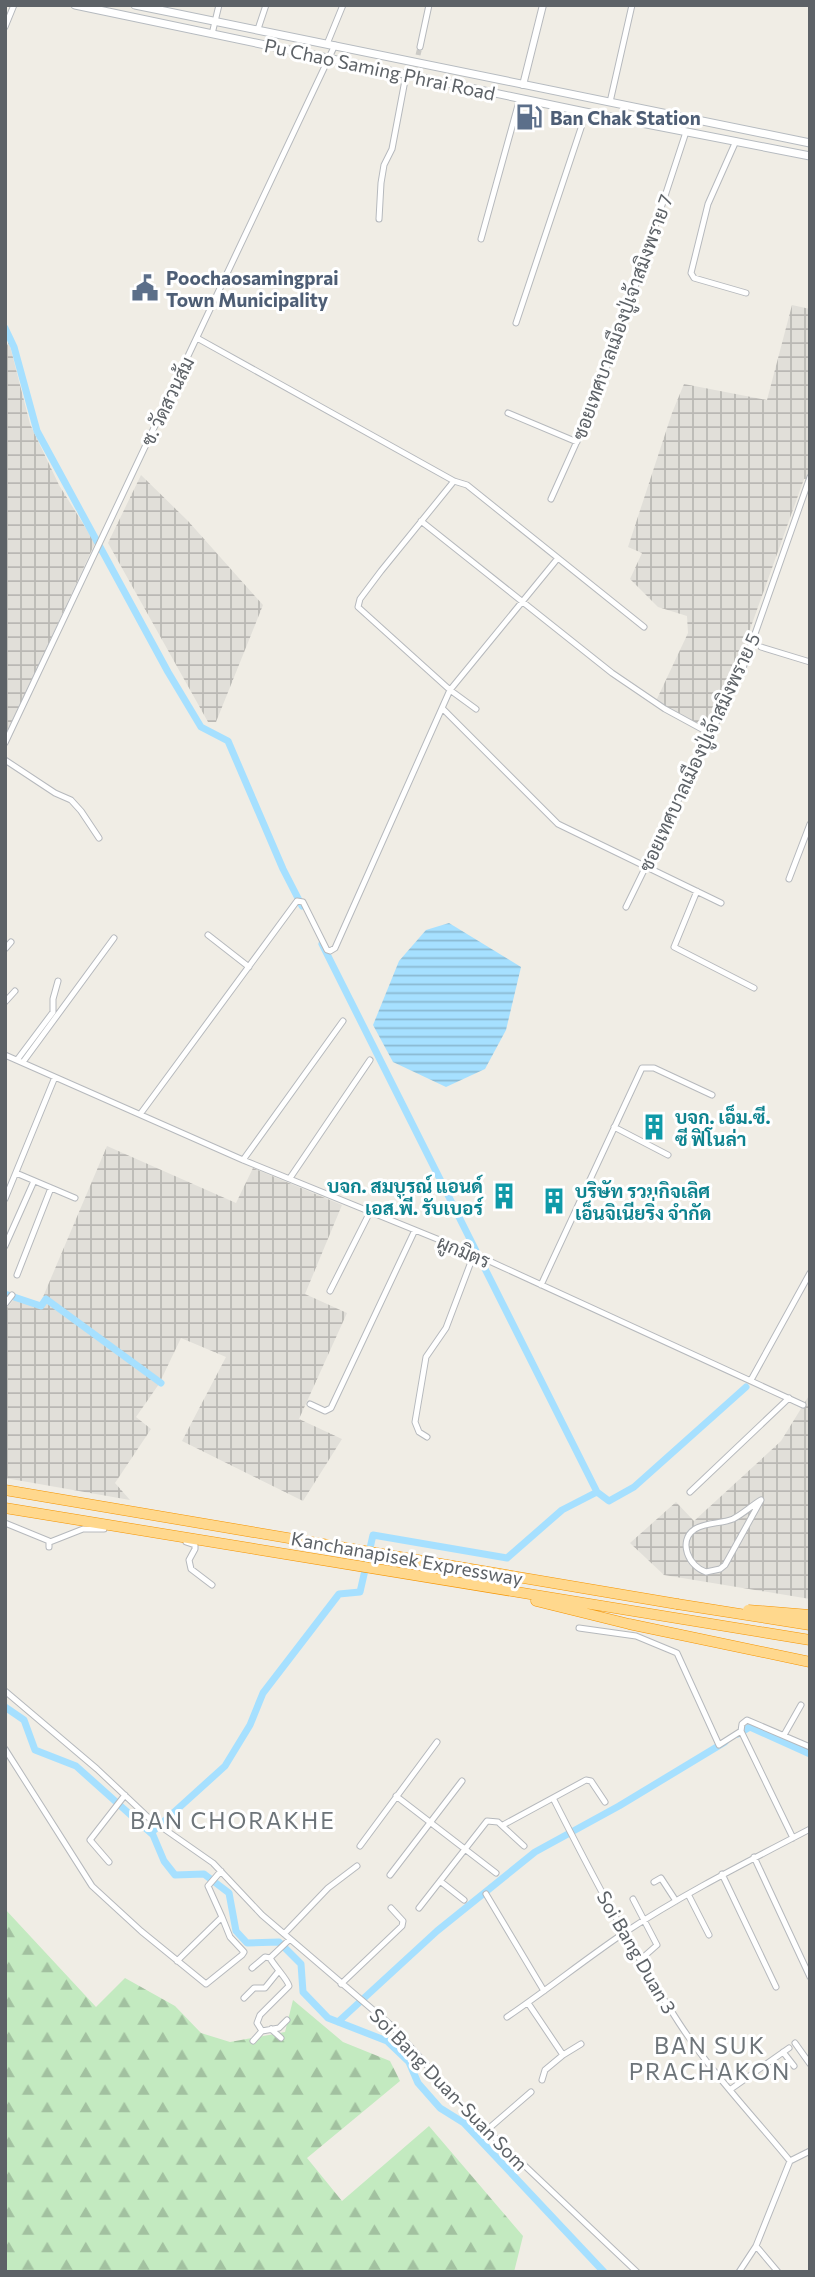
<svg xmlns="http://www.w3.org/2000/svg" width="815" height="2277" font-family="Commissioner,Sarabun,sans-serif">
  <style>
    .industrial { fill: url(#industrial-grid) }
    .forest { fill: url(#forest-firs) }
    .water { fill: url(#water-rules) }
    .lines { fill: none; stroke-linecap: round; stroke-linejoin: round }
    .canal { stroke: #a6e0ff; stroke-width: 7 }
    .minor-tunnel { stroke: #cbcac6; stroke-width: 5; stroke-dasharray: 5 2.5; stroke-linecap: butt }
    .minor-casing { stroke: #b6b9bd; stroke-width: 7 }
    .tertiary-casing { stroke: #b6b9bd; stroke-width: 8 }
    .secondary-casing { stroke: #b6bbc0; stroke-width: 9 }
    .motorway-casing { stroke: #f59400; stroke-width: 11 }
    .minor { stroke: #fff; stroke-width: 5 }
    .tertiary { stroke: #fff; stroke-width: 6 }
    .secondary { stroke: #fff; stroke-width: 7 }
    .motorway { stroke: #ffd88d; stroke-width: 10 }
    .motorway-bridge-casing { stroke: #f59400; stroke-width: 11; stroke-linecap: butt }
    .motorway-bridge { stroke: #ffd88d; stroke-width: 10 }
    .labels { text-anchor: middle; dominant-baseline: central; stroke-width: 6; stroke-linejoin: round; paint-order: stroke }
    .street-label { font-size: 19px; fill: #5d6267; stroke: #fff }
    .service-label { font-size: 19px; font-weight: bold; fill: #4e5e75; stroke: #fff; text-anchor: start }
    .culture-label { font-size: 19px; font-weight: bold; fill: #0d838f; stroke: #fff; text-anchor: start }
    .quarter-label { font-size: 23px; letter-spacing: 2px; fill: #6d7479; stroke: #fff }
  </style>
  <defs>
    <pattern id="industrial-grid" width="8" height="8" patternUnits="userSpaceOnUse" patternTransform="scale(1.75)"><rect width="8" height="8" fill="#e1dfd9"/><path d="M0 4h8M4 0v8" fill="none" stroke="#bab8b4"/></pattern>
    <pattern id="forest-firs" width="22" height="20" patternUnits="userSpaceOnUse" patternTransform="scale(1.75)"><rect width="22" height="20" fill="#c3eac0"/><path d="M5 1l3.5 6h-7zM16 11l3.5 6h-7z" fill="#a2c1a0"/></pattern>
    <pattern id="water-rules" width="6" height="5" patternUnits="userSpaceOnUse" patternTransform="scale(1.75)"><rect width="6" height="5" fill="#a6e0ff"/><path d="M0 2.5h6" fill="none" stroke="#8ab9d2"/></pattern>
  </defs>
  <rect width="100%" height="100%" fill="#f0ede5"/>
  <path class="industrial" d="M792,305L810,309V479H804L744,646L746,652L709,730L656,701L688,633L687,616L658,607L630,579L642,553L628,547L672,413L684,384L767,400Z
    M9,342L30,424L59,485L95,543L5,738V349Z
    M141,475L188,521L263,605L216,722H208L108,543Z
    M107,1146L236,1203L253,1168L342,1205L305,1294L347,1313L299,1419L342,1439L303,1501L182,1441L226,1357L181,1338L159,1384L136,1417L151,1429L115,1483L130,1500L5,1478V1310L16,1297L40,1304Z
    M810,1394V1599L664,1575L630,1543L676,1502L694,1521L781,1441Z"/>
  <path class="forest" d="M5,1909L96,2007L125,1978L175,2006L201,2033L230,2042L285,2032L293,2000L343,2042L390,2061L400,2081L307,2158L342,2201L429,2126L523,2236L514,2272H5Z"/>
  <path class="water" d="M449,923L521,967L506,1030L485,1069L446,1087L393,1062L373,1025L399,961L426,930Z"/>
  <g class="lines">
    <path class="canal" d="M5,328L14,347L37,431L168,672L201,727L228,741L283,869L302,906
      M322,944L597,1492L609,1501L634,1487L746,1387
      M5,1294L41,1306L46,1299L161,1383
      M5,1707L24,1720L35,1750L76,1766L153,1835L164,1861L175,1875L204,1874L229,1893L236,1931L247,1943L279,1942L301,1964L303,1992L328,2018L387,2041L409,2062L418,2083L440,2108L464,2123L604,2272
      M738,1734L750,1727L810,1754
      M151,1833L225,1766L250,1725L263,1693L339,1594L360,1592L373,1535L507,1558L562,1510L597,1492
      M338,2022L437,1931L535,1852L619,1806L725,1742"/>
    <path class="minor-tunnel" d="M418,55L420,47"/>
    <g class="minor-casing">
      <path id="minor" d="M5,27L14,5
        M258,29L266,5
        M212,34L219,5
        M327,44L343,5
        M420,47L429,5
        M610,102L632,5
        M736,141L708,204L691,273L694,278L746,293
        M379,219L381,183L384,165L392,149L406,75
        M481,239L520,98
        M516,323L582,125
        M197,338L454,481L467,485L644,627
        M508,413L577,442
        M454,481L381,571L360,599L358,607L450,690L476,709
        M551,499L587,419L623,324L686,132
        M421,521L612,673L665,709L711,734
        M761,647L810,662
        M442,708L558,824L721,903
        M5,743L335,45
        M5,760L55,793L71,800L81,811L99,838
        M789,879L810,824
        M697,891L674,947L754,988
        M626,907L743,668L810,477
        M208,935L249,967
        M5,949L11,942
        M5,1002L15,991
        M5,1055L243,1160L474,1254L803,1405
        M17,1060L53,1012V999L58,981
        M23,1062L114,938
        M141,1113L297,901L303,902L327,950L330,951L335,948L450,690L558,558
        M614,1127L668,1155
        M243,1160L343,1021
        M16,1173L75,1198
        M290,1178L370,1060
        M5,1199L55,1077
        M5,1246L34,1181
        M17,1275L51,1188
        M541,1285L642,1068H654L712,1095
        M330,1291L370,1212
        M5,1304L12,1295
        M751,1380L810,1273
        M310,1404L325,1411L331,1408L415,1230
        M427,1437L419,1432L415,1422L426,1357L446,1328L474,1254
        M690,1492L789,1398
        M761,1500L725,1565L720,1569L706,1572C689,1567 677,1541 695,1529C706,1522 721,1524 733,1519C743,1514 751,1506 761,1500Z
        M5,1523L49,1541V1547
        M50,1542L83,1529H104
        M186,1542L195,1545V1549L189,1560L191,1569L212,1585
        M579,1628L636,1636L677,1653L719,1745L741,1731L742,1724L747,1720L810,1747
        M5,1691L97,1769L150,1819L213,1863L262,1915L393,2027L469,2113L637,2272
        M741,1731L793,1838
        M784,1735L801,1705
        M5,1749L92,1886L141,1931L206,1984L242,1955L244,1952L230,1937L222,1917L177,1961
        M396,1796L496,1873
        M553,1798C592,1875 632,1951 679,2023C711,2072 753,2116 790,2161
        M503,1825L586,1780L591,1781L605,1802
        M360,1846L437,1742
        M754,1857L810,1977
        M109,1862L90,1840L125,1795
        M221,1871L208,1886L222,1917
        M722,1874L776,1987
        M390,1875L462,1781
        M440,1881L464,1900
        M654,1882L661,1878L676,1901
        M486,1894L544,1991
        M688,1894L709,1935
        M633,1899L657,1945L640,1960
        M419,1908L487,1821L498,1822L524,1846
        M284,1934L328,1888L357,1866
        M252,1968L265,1957L270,1958
        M341,1984L402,1926L403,1921L391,1908
        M244,1998L254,1988H265L278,1972
        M528,2003L563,2055L545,2070L542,2080
        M507,2017C547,1990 584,1960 624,1933C683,1894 747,1862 810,1829
        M271,2029L281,2038
        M262,2031L279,2028L287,2020
        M253,2041L262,2031L257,2023L260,2015L289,1986C288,1980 275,1967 270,1958L290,1939
        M795,2043L810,2064
        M783,2052L794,2066
        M563,2055L581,2044
        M731,2089L789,2048
        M487,2130L531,2092
        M756,2246L778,2272
        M739,2272L756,2246L790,2161L810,2151"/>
    </g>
    <g class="tertiary-casing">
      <path id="tertiary" d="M523,85L543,5"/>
    </g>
    <g class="secondary-casing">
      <path id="secondary" d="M75,5L585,112L810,156
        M135,5L810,143"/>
    </g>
    <g class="motorway-casing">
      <path id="motorway" d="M5,1490L677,1604
        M5,1508L810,1640
        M536,1601L629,1624L810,1662"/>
    </g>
    <use href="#minor" class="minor"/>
    <use href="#tertiary" class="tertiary"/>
    <use href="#secondary" class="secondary"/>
    <use href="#motorway" class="motorway"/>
    <g class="motorway-bridge-casing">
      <path id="motorway-bridge" d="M677,1604L810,1625
        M748,1610L810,1615"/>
    </g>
    <use href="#motorway-bridge" class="motorway-bridge"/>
  </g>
  <defs>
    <g id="fuel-bare" transform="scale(2.1)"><path d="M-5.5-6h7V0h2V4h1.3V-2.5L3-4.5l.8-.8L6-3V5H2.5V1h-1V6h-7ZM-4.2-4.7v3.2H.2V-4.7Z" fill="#5c6f8a" stroke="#fff" stroke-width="2.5" paint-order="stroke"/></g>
    <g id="civic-bare" transform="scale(2.1)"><path d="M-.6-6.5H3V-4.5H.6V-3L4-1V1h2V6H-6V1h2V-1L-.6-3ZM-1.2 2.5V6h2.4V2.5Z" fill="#5c6f8a" stroke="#fff" stroke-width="2.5" paint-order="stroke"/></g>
    <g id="building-bare" transform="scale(2.1)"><path d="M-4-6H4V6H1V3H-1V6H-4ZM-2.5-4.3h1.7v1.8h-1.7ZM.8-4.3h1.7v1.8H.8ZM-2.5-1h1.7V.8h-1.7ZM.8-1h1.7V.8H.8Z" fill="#0f9aa8" stroke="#fff" stroke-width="2.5" paint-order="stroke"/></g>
  </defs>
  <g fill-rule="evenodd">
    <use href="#fuel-bare" x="529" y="117"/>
    <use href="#civic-bare" x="145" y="288"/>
    <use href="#building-bare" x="654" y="1127"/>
    <use href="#building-bare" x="504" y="1196"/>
    <use href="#building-bare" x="554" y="1201"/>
  </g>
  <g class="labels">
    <g class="street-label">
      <text transform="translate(380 69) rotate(12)">Pu Chao Saming Phrai Road</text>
      <text transform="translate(622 317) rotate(-70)">ซอยเทศบาลเมืองปู่เจ้าสมิงพราย 7</text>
      <text transform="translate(167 401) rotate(-64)">ซ. วัดสวนส้ม</text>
      <text transform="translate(699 752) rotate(-65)">ซอยเทศบาลเมืองปู่เจ้าสมิงพราย 5</text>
      <text transform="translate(464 1251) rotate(23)">ผูกมิตร</text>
      <text transform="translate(407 1558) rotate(10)">Kanchanapisek Expressway</text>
      <text transform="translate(637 1952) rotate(60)">Soi Bang Duan 3</text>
      <text transform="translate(449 2089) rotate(46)">Soi Bang Duan-Suan Som</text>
    </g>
    <g class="service-label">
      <text x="550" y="117">Ban Chak Station</text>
      <text x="166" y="277">Poochaosamingprai<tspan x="166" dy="22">Town Municipality</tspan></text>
    </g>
    <g class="culture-label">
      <text x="675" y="1116">บจก. เอ็ม.ซี.<tspan x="675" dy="22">ซี ฟิโนล่า</tspan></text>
      <text x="483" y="1185" text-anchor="end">บจก. สมบูรณ์ แอนด์<tspan x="483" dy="22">เอส.พี. รับเบอร์</tspan></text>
      <text x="575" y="1190">บริษัท รวมกิจเลิศ<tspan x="575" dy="22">เอ็นจิเนียริ่ง จำกัด</tspan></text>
    </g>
    <g class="quarter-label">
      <text x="233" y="1820">BAN CHORAKHE</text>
      <text x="710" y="2045">BAN SUK<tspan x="710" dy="26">PRACHAKON</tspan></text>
    </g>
  </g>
  <rect width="815" height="2277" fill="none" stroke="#5d6267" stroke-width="14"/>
</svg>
